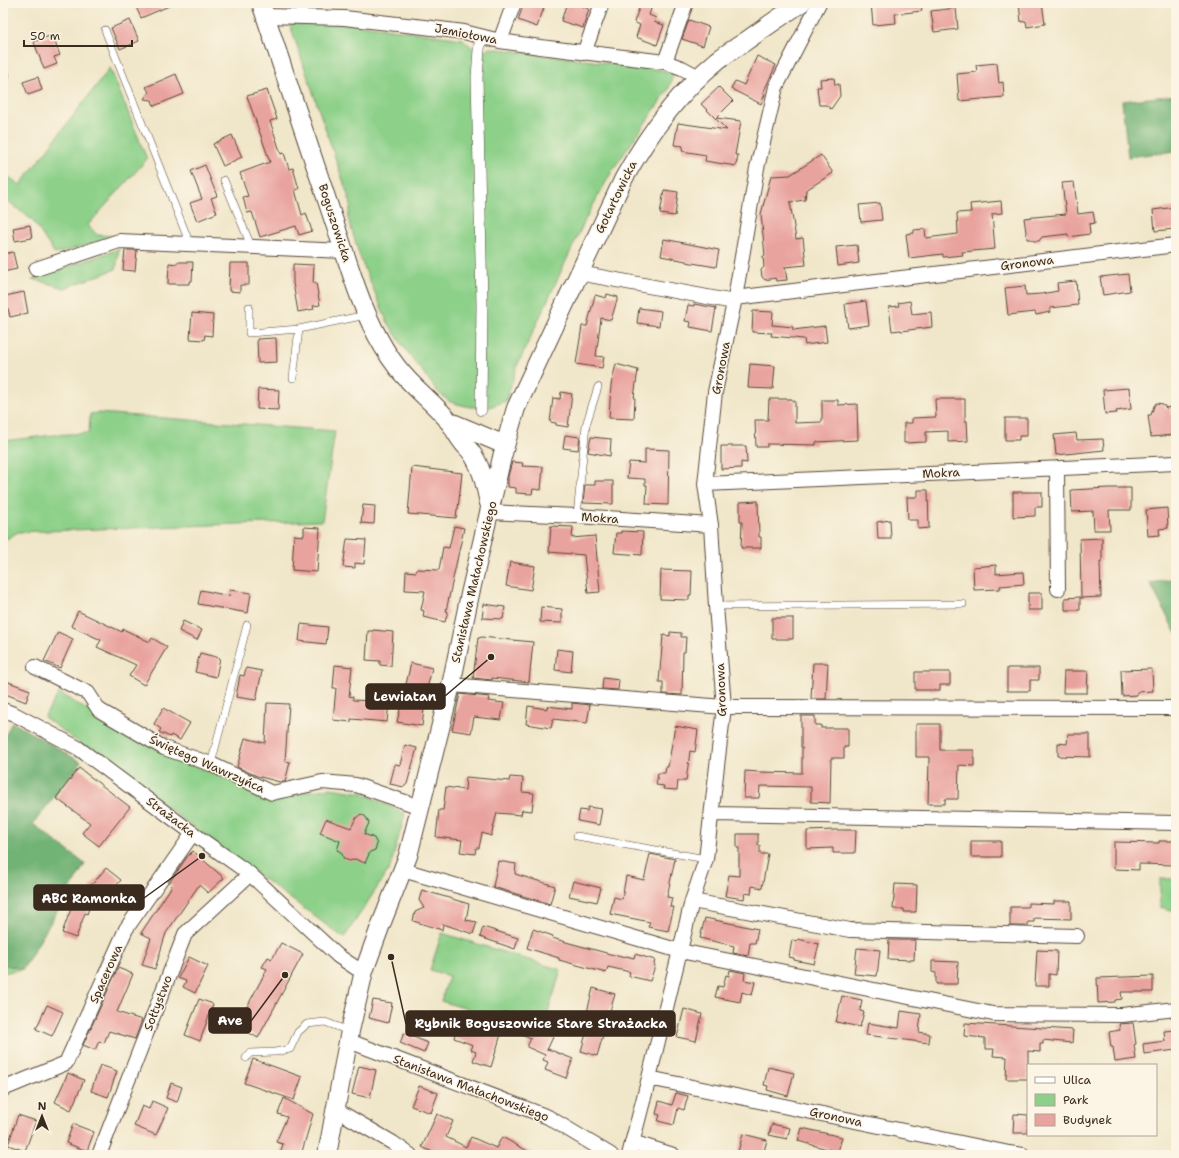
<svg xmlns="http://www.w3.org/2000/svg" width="1179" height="1158" font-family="'Shantell Sans',sans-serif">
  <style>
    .green { fill: #8cd089; stroke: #647d54 }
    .forest { fill: #71b275; stroke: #566e4a }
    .building { fill: #e9a39f }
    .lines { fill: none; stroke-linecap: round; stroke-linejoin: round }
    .service-casing { stroke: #564638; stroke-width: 8 }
    .pedestrian-casing { stroke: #564638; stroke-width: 12 }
    .minor-casing { stroke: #564638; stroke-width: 16 }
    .tertiary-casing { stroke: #564638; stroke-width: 20 }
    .service { stroke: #fff; stroke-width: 7 }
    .pedestrian { stroke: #fff; stroke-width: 11 }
    .minor { stroke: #fff; stroke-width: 14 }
    .tertiary { stroke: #fff; stroke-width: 18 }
    .labels { text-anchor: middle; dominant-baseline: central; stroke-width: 3; stroke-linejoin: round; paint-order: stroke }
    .street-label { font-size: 12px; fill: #3b2a1e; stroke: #fcf5e5 }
    .leader { fill: none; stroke: #3b2a1e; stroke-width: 1.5 }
    .callout-dot { fill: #3b2a1e; stroke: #fcf5e5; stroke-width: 1.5 }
    .callout { fill: #3b2a1e; stroke: #3b2a1e; stroke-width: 1.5 }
    .callout-label { font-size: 13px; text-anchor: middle; font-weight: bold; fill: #fff }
  </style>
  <rect width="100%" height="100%" fill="#fcf5e5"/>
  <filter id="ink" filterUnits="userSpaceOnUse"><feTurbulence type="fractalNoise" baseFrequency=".025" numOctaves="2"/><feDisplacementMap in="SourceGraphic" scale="8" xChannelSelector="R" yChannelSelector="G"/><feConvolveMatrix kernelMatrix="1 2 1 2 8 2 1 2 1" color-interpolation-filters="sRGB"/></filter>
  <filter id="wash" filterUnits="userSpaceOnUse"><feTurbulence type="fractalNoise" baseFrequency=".012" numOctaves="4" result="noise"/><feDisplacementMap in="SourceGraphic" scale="16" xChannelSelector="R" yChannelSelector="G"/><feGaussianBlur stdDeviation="0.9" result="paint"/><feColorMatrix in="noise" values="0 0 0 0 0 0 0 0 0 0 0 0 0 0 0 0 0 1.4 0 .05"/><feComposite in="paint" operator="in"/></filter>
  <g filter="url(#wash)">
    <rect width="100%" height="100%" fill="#f0e6c9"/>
    <path class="green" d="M289,22L347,23L463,39C473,49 476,53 491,48L661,70L674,73L668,90L612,171L586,218L517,366L506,401L489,407H470L450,402L438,392L403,346L387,321L361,260L348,218L351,204Z
      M110,68L147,159L88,225L97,235L118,236L55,254L33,221L3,197V173L20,185Z
      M119,249L116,269L65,288L32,279Z
      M98,413L335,431L322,521L18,532L3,541V441L54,435L89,433L90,414Z
      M59,693L137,740L269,798L330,788L363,793L405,814L390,868L344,938L44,717Z
      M1160,879H1176V911L1160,907Z
      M442,933L561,970L542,1032L441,1001L449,976L430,970Z
      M3,964L23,969L3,973Z"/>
    <path class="forest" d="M1176,95V151L1128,157L1122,101Z
      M1176,579V634L1150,583Z
      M12,722L81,762L33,824L85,864L23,969L3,964V741Z"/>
    <g id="blocks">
      <path class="building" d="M145,3H176L141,18L136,7Z
        M524,3H537L536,6L544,8L537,27L518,20Z
        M567,3H582L581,6L589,9L583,28L561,21Z
        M641,3H653L649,15L656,18L654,22L664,25L657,45L636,37L640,25L634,22Z
        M871,3H921L922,11L895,14L896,23L873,25Z
        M1019,3H1042L1045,24L1027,27L1026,21L1021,22Z
        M956,8L958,29L934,32L931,11Z
        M130,20L139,41L120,49L111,28Z
        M689,20L709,27L703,46L682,39Z
        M52,35L60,55L54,57L57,64L44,69L34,42Z
        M757,56L776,65L763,93L765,94L761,104L731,89L735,81L744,85Z
        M997,63L999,83L1003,82L1004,97L959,101L957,74L977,72L976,65Z
        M176,74L184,94L154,106L152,100L144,99L149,92L146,87Z
        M38,77L42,90L28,95L23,82Z
        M834,78L835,85L839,84L840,96L831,109L826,105H819L817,87H821L820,79Z
        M719,87L733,101L716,118L741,121L735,155H738L736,166L705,161L706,155L682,151L683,146L674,145L678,123L727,130L701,104Z
        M267,90L277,119L270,121L281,154L284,153L289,169L293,168L299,189L295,190L302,215L306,213L312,231L299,235L296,226L260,237L252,212L247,213L243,197L248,196L240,173L270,162L247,96Z
        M232,135L242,157L223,166L213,144Z
        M821,155L833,173L806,190L805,200L790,202L796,239L803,238L806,265L785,267L787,280L776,281L775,278L765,280L762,277L761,270L764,267L763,256H765L761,214L771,176L790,175Z
        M205,165L217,196L211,198L217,213L197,221L190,203L202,199L191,171Z
        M1074,182L1078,214L1093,212L1095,223L1089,224L1090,234L1068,237V234L1042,237L1039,241H1034L1031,239H1027L1024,218L1066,214L1062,183Z
        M664,190L678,192L675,216L660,214Z
        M1001,201L1002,213L992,214L995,249L962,252L963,255L943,257V254L909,258L906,234L914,233V230L925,229L926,238L958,234L957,213L971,212L970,204Z
        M880,203L882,220L861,222L859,205Z
        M1176,207V225H1174L1175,229L1155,231L1153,210Z
        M30,225L32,238L15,241L13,228Z
        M664,239L719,250L716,267L686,262V261L661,256Z
        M857,245L859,263L838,266L836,247Z
        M125,250H137L135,271L123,270Z
        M13,252L17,269L3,272V254Z
        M177,262H193L192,281H189V284H168L169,263L177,264Z
        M230,263H249V285H240V292L229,291Z
        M293,264L314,265L313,283H316L320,305L313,306L314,309L298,312L293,283Z
        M1128,274L1130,291L1103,295L1100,277Z
        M1076,281L1078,305L1050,308V312L1036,315L1035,312L1008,315L1005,288L1025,286L1026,295L1041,294L1058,291L1057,283Z
        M24,292L28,313L10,317L5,296Z
        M607,294L618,297L611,320L601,318L596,356L604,357L602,368L576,364L582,326H587L595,295L606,298Z
        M866,301L869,325L848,328L845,304Z
        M910,301L912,314L931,312L932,327L901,331V330L892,331L889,307L899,306L898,303Z
        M694,304L716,308L712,331L690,327L691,322L685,321L688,305L694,306Z
        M639,308L661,311L659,326L637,323Z
        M753,311L773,312L772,325L793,327V330L825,326L827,342L805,345L804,339L771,336L772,333L752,332Z
        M192,313L213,315L212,336L205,335L204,340L190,339Z
        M276,338L277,362L258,363L257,339Z
        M616,364L638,370L634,397H635L634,419L609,418L611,385Z
        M750,364L775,366L773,389L748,388Z
        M1129,388L1131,409L1116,411L1117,413L1105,414L1103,390Z
        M258,389L279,390L278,410L257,409Z
        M561,392L572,394L568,427L556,425V423L550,422L553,398L560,399Z
        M769,399H792V401H795V423L822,422V400H838V405L857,404L858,440L816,442V445L767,444V447H756L755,420H768Z
        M935,399H965V421H967L968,441L948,442V431L926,432V442L904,443V423H912V418L936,417Z
        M1156,403L1163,404L1166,408L1170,407L1173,435L1151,437L1148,415H1151L1154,406Z
        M1005,418H1027V436H1019V440H1005Z
        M1076,433L1077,440L1103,439L1104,450L1056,455L1054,435Z
        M565,435L580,437L578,450L563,448Z
        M591,437L611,439L610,456L588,452Z
        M721,446H746L747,463L741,462V468L721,469Z
        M645,449L669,450L668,505L646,504L647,485H645V479L627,478L629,462L645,463Z
        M512,462L523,463L522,466L543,467L541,490L533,489L532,494L516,493V488L508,487V476Z
        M412,467L462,473L458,509H457L456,518L408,514Z
        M595,481H613V504L583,503L585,485H595Z
        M1109,488H1131V510H1109L1110,530H1094L1093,511L1072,512L1071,490Z
        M918,490H928L929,528L918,529V520H908L907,497H918Z
        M1013,492H1042V507H1035V516L1013,517Z
        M758,501L759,537H761V548H741L742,522H740V502Z
        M363,505L375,506L374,524L361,523Z
        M1167,508L1168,528L1159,529L1160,535L1148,536L1146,510Z
        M890,520L891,539H878L877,522Z
        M454,526L464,528L446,611H448L445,622L423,617L424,611L421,610L425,591L405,590L406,571L416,572L417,569L439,570L443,547L449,548Z
        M551,526L573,527L572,538L595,536L600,592L588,593L584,555L549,552Z
        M304,527L320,528L317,572L292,570L294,535L304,536Z
        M621,531L643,532L642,555L614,553L616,533H621Z
        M1102,538V561H1100L1101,597L1081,598L1080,539Z
        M347,539L366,540L364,564L355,563V568L343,567Z
        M510,562L535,566L531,590L506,586Z
        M996,565V574L1023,572L1024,584L1000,586V589L974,590L973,567Z
        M661,570L692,571L691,595H689V600L660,599Z
        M201,590L229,596L230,590L251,593L248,613L198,604Z
        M1028,593H1042V610H1028Z
        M1080,597V610H1065V598Z
        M484,604L505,607L503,619L482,618Z
        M541,607L562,609V623L540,622Z
        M78,611L122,632L123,629L150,642L152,638L167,647L144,685L129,676L136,665L97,647L101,640L71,626Z
        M772,618H793V639H772Z
        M183,621L202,630L197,640L179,631Z
        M301,624L328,627L326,644L299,641Z
        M373,630L393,632L391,666L380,665V661L366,660L368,631H373Z
        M58,632L73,639L60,668L44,661Z
        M670,632L681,633V637H686L685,652H683L682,695L663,694V682H659L663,635L670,636Z
        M481,637L533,642L529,682L492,678V680L473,678L478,638H480Z
        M557,649L573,651L571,672L555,670Z
        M200,653L220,658L216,677L195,672Z
        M411,663L432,668L426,693L422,726L397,722Z
        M813,663H828L826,699H811Z
        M335,665L352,667L349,696L353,697V700L389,702L387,722L351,719V722L333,720L336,688H333Z
        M246,668L262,671L256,700L236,697L240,675L244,676Z
        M1007,668H1039V680H1030V691H1007Z
        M1152,669L1153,691L1137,692V695L1122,696L1121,670Z
        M1064,671H1088L1087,693H1063Z
        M915,672H950V685H940V690H915Z
        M603,678L619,680L618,690L602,689Z
        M3,680L30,690L26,702L3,693Z
        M460,694L489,697L488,701L504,703L501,720L474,717L471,733L452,730Z
        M267,703L289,704L285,761L290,762L285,782H280L257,776L237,767L245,738L265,743Z
        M572,703L590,705L587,723L553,719L551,728L526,724L528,706L547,709V706L572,709Z
        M163,708L190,723L180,740L171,735L170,737L159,732L161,729L154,724Z
        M801,716H815V725H821V728H848V747H844V758H831L830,803L811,802V787L760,786L759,798H744L745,771L759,772L802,773V747H801Z
        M916,724H940V750H974V766L959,765L958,799H945V804H928L929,757H916Z
        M675,726L698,730L695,752L690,751L686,781H678L677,790L663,789L664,786L656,785L658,773H665L666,767H668Z
        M1068,734H1090V757L1058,756V743L1067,744Z
        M405,745L417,748L407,784L404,787L390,784L395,764L400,765Z
        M79,768L130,807L99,846L82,833L90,823L56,798Z
        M466,777L509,781L510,777L523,778L522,792L534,793L532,811L522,810L521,815L497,813L491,836L482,833L479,848H476L475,854L460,852L462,840L436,837L439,810H443L446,787L465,790Z
        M588,807L602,809L599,825L578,821L580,810L587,811Z
        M361,814L366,817L369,823L364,834L374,838L377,844L375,850L370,852L365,863L355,859L350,861L344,859L341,852L337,850L340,841L320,833L326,819L351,828L356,818Z
        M834,830H856L855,853H833V848L807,849V831Z
        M737,834H758V845H760V854H768L762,888L752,886L751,894L745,893L744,899L725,896L729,875L739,876V848H737Z
        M971,841H1001V857H971Z
        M1159,841H1176V865L1139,864V870L1114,869V842L1159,843Z
        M193,851L224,878L208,893L199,885L166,933L155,969L142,965L151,938L141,933L172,886L169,883L187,857Z
        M650,854L675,859L667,897L672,898L670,907H674L668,931L648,927L650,922L610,914L614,897L622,899L626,876L644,880Z
        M498,861L516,864L515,874L555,886L550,904L493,887Z
        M106,868L121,880L104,900L95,891L87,914L85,913L76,938L62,933L75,898L95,891L90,887Z
        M573,881L601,888L597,902L569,896Z
        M895,884L917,885L916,912H904V909H893Z
        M422,890L469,904L466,920L477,922L473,934L443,924L442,930L413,921L415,912L424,908L419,900Z
        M1054,901H1071V919L1034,918V922H1028V926H1010V907H1028V903L1054,904Z
        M705,918L758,929L755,943H750L748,956L733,953L734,946L700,938Z
        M483,927L518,938L515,949L480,937Z
        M533,929L553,936L552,938L573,944L625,958L626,956L634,958L635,954L655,960L654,964L655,966L650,981L629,976L630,972L608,967L606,973L559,960V958L527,948Z
        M798,939L819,944L814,964L794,960V958L789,957L792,940L797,941Z
        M889,940H915L914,960L888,959Z
        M281,943L303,954L258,1038L237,1026L267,969L262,967L268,957L272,959Z
        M857,948L880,950L877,976L854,974Z
        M1037,950L1057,951L1056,975L1049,974V986H1035Z
        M189,957L208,966L195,993L183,987L186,981L178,978Z
        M932,961L958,962L957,984H936V973L932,972Z
        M118,968L133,974L117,1012L142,1020L135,1039L109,1031L104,1043L99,1041L95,1050L83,1045Z
        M730,970L745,973L744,980L755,982L752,995L742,992L740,1002L715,997L718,986L723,987L726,975L729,976Z
        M1153,976V992H1121L1122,999L1115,1000V1002L1098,1003L1097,978Z
        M593,988L615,994L597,1056L581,1051L592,1013L587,1012Z
        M842,996L862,1000L860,1011L864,1012L860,1027L836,1022Z
        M199,999L213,1004L200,1041L185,1035Z
        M373,1000L392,1003L388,1023L369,1018Z
        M47,1005L63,1012L52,1036L36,1029Z
        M684,1009L702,1014L696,1041L677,1037Z
        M901,1011L921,1014L919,1032L930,1034L929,1043L866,1035L868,1023L899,1028Z
        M452,1012L502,1031L491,1067L473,1061L476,1052L471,1050L473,1045L454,1038L455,1033L445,1029Z
        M504,1012L540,1026L539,1029L544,1031L543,1033L553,1037L547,1050L548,1049L573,1059L566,1078L545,1070L548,1062L543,1060L545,1055L527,1047L531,1038L498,1025Z
        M965,1023L1073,1030L1072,1043L1043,1040V1044H1040V1052L1028,1051V1079H1006L1007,1057L993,1056L994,1049H985V1038L964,1036Z
        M1133,1023L1136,1044L1134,1045L1136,1059L1115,1062L1113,1047H1111L1109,1032L1120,1030L1119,1024Z
        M1176,1030V1050L1144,1054L1143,1044L1165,1041L1164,1031Z
        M404,1033L428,1043L424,1053L400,1043Z
        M253,1059L302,1077L294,1100L244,1083Z
        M100,1065L117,1071L108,1097L91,1091Z
        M359,1066L376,1070L370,1098L352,1094Z
        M768,1067L794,1073L788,1096L767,1090L768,1086L764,1085Z
        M68,1073L84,1080L71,1110L55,1102Z
        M171,1083L182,1087L177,1102L166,1098Z
        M419,1086L438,1093L431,1113L411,1106Z
        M676,1093L688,1096L684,1110L678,1108L674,1125L658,1121L660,1115L656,1114L659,1101L672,1105Z
        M284,1098L313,1114L301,1155H280L283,1144L276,1142L287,1117L278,1114Z
        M152,1101L168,1108L156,1135L134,1126L142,1106L149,1109Z
        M437,1114L453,1121L446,1137L466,1147L471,1137L496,1148L502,1137L535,1155H457L449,1151L446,1155H439L422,1147Z
        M1014,1114L1028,1115V1133H1013Z
        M18,1115L36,1121L25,1151L8,1145Z
        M73,1124L94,1132L87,1151L66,1143Z
        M772,1124L790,1128L787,1139L769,1135Z
        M802,1128L842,1137L838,1152L798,1141Z
        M743,1134L767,1140L763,1155H737Z"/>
    </g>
  </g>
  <g filter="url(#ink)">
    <use href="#blocks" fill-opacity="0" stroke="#564638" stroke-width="1"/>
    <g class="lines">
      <g class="service-casing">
        <path id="service" d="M105,30L188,239L189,244
          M3,75H6
          M224,180L251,246
          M249,307V333L299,329L366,315
          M293,378L299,329
          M577,516L586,425L598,387
          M716,606L963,604
          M211,764L247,625
          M577,836L706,859
          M246,1058L250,1053L275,1052L290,1049L298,1032L307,1024L325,1022L349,1031"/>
      </g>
      <g class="pedestrian-casing">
        <path id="pedestrian" d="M481,410L482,304L477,77L479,50L481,36"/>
      </g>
      <g class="minor-casing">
        <path id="minor" d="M266,16L344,18L424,27L464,32L500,41L540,47L665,62L682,68L699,77
          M500,41L514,3
          M584,53L602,3
          M665,62L686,3
          M36,269L119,241L344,251
          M579,273L734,302
          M735,298L1176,245
          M1057,468L1058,589
          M705,484L1176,463
          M489,512L577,516L711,525
          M35,667L88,693L99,710L164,748L211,764L272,793L322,782L356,785L420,807
          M451,685L724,707L1176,708
          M3,710L14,714L78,748L202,840L250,874L338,956L356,968L364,971
          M712,814L1176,823
          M403,870L680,951L993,1014L1122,1015L1176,1009
          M692,901L850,930L1077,936
          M349,1041L548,1117L611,1155
          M649,1078L1009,1153L1023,1155
          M3,1089L66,1063L126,929L193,833
          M335,1109L393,1143L410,1155
          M632,1142L673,1155
          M99,1155L185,934L250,874
          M629,1155L649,1078L692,901L706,859L724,707L716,606L711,525L705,484L715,392L735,298L757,168L776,87L819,3"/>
      </g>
      <g class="tertiary-casing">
        <path id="tertiary" d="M261,3L352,275C363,308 376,340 397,367C412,387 432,401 448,420C453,426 456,434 461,440C464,445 468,448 471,452C482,467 485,485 489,503
          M448,421L505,445
          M327,1155L350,1031L364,971L380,927L408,856L451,685L470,594L502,457L510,428L516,408L624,178C649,133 679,92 718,60C727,53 737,47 746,41C764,28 782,16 801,3"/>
      </g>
      <use href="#service" class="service"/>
      <use href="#pedestrian" class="pedestrian"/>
      <use href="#minor" class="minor"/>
      <use href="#tertiary" class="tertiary"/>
    </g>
  </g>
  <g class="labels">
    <g class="street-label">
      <text transform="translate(466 34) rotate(11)">Jemiołowa</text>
      <text transform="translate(616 197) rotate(-64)">Gotartowicka</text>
      <text transform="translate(335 223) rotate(72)">Boguszowicka</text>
      <text transform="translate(1027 263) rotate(-7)">Gronowa</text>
      <text transform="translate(721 368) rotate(-79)">Gronowa</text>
      <text transform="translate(941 473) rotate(-3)">Mokra</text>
      <text transform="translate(600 518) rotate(4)">Mokra</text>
      <text transform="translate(474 582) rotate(-77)">Stanisława Małachowskiego</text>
      <text transform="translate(721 690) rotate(-92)">Gronowa</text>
      <text transform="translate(207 764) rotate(24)">Świętego Wawrzyńca</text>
      <text transform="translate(171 817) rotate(37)">Strażacka</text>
      <text transform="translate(106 974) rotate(-66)">Spacerowa</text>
      <text transform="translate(158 1003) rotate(-69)">Sołtystwo</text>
      <text transform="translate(471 1088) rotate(21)">Stanisława Małachowskiego</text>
      <text transform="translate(836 1117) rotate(12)">Gronowa</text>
    </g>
  </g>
  <path class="leader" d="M491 657L445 696M202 856L144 898M285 975L251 1021M391 957L406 1024"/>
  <g class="callout-dot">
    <circle cx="491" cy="657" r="4"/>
    <circle cx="202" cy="856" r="4"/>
    <circle cx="285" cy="975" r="4"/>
    <circle cx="391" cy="957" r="4"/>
  </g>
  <g class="callout">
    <rect x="366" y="684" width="79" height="25" rx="4"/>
    <rect x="34" y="885" width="110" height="25" rx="4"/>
    <rect x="209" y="1008" width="42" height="25" rx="4"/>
    <rect x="406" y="1011" width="269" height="25" rx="4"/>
  </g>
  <g class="callout-label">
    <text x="405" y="701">Lewiatan</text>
    <text x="89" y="903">ABC Ramonka</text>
    <text x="230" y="1025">Ave</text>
    <text x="541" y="1028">Rybnik Boguszowice Stare Strażacka</text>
  </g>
  <rect width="1179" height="1158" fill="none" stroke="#fcf5e5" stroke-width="16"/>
  <rect x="1027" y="1064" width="130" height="72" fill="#fcf5e5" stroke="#afa495"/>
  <rect x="1035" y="1077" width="20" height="6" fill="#ffffff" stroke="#afa495"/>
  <text x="1063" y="1084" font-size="12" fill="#3b2a1e">Ulica</text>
  <rect x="1035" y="1094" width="20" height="12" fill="#8cd089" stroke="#afa495"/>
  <text x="1063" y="1104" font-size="12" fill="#3b2a1e">Park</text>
  <rect x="1035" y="1114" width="20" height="12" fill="#e9a39f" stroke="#afa495"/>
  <text x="1063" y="1124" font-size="12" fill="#3b2a1e">Budynek</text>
  <g transform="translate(42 1116)" stroke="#fcf5e5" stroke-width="3" paint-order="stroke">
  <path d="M0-3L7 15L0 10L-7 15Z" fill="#3b2a1e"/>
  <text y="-6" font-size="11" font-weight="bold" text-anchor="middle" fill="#3b2a1e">N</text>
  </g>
  <path d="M24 40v6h108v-6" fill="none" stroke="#3b2a1e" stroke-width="2"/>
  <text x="30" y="40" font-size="12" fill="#3b2a1e" stroke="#fcf5e5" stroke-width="3" paint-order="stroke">50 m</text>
</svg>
